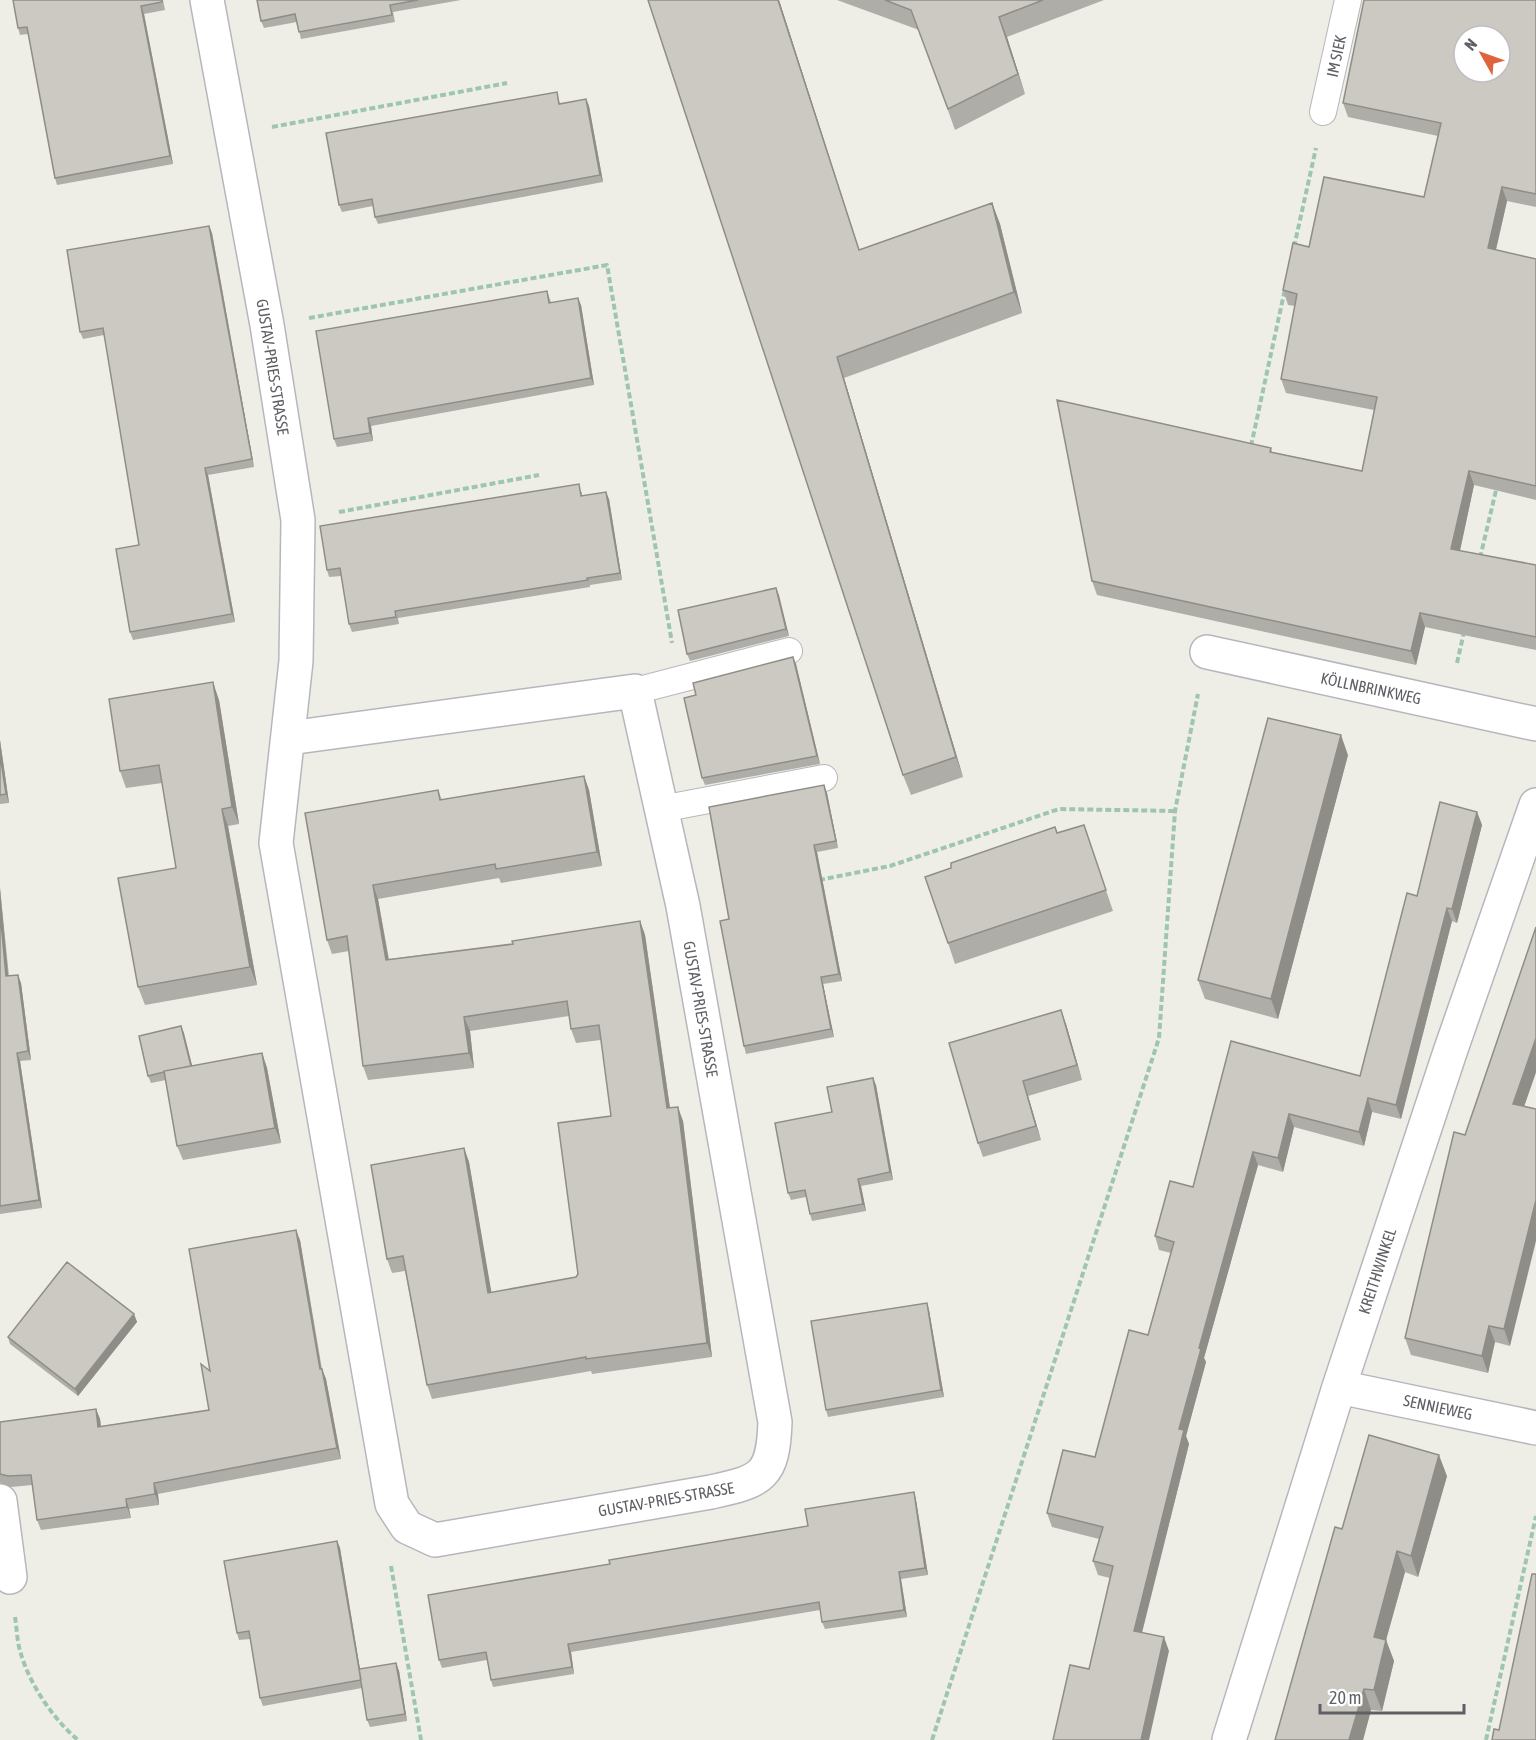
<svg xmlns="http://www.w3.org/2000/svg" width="1536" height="1740" font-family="'Asap Condensed',sans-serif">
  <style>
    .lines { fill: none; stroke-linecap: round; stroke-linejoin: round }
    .service-casing { stroke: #b6b7bc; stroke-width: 28 }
    .minor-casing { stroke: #b6b7bc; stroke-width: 36 }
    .path { stroke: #9ec5af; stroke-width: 4; stroke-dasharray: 6 3; stroke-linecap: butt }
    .service { stroke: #fff; stroke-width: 26 }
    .minor { stroke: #fff; stroke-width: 33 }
    .wall { fill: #afada7 }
    .shaded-wall { fill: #8e8d88 }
    .building { fill: #cbc9c2; stroke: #8e8d88; stroke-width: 1.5; fill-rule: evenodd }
    .labels { text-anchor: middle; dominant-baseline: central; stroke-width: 5; stroke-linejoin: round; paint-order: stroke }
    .street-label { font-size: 16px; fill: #5e6065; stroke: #fff }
  </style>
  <rect width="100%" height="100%" fill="#efeee6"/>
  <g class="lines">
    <g class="service-casing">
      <path id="service" d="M1323,112L1348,0
        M635,691L789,651
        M661,809L824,778"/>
    </g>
    <g class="minor-casing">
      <path id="minor" d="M207,0L267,325L298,520L296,661L276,843L392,1504L407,1527L435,1540L711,1492C763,1481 773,1476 775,1422L683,906L635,691L289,738
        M1207,652L1536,724
        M1339,1387L1536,1428
        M0,1501L10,1577
        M1229,1740L1339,1387L1450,1052L1536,805"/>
    </g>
    <path class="path" d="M272,127L507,83
      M1294,247L1316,148
      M309,318L607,265L672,643
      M1251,446L1285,289
      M339,512L539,475
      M1480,558L1497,486
      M1457,663L1464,632
      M819,880L890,866L1059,809L1175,811
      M391,1566L421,1740
      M15,1617C17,1629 17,1643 21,1654C30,1685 54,1720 78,1740
      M932,1740L1159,1038L1175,811L1198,694
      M1486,1740L1536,1516"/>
    <use href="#service" class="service"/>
    <use href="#minor" class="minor"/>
  </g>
  <path class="wall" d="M163,0L165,10L144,14L173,164L57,185L55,178L28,34L20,35L18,28Z
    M257,0H461L393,12L395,22L301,39L297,22L264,28L261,21Z
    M779,0L859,250L992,203L1000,224L1022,313L844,378L963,777L911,795L903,775Z
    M837,0H1104L1007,37L1025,94L955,130L919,30Z
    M1536,0V207L1507,201L1496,250L1536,259V500L1474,485L1460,551L1536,565V650L1425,627L1416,665L1097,595L1092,581L1271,448L1272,452L1362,471L1374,410L1286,393L1281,379L1295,306L1288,305L1283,290L1309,247L1424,197L1438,136L1348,117L1343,103Z
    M557,92L560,104L586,99L589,106L603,182L378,224L375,217L373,206L342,212L339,205Z
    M209,226L212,233L254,467L208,475L235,622L133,640L130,632L139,545L104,335L83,339L80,332Z
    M547,291L551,302L581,305L594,385L371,426L373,441L337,447L334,439Z
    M582,492V496L609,499L622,580L590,585V587L398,618L399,624L352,632L349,624L341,576L329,577L327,570Z
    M776,588L789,636L690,661L687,654Z
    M796,664L820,764L705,785L702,778L696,695Z
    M219,700L239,824L228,826L257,985L145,1005L138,987L176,868L162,783L126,788L120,771Z
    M0,740L9,803L0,804Z
    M1348,755L1278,1019L1205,999L1198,980Z
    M584,776L589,790L602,866L501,883L499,878L378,899L389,959L513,944L640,921L645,935L670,1108L683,1121L712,1357L592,1374L591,1371L432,1399L427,1385L405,1271L392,1273L387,1259L464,1148L469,1162L491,1293L576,1277L578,1274L611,1116L601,1040L576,1043L571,1029L569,1016L470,1031L474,1068L368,1080L363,1066L349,951L332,954L327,940L438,790L442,800Z
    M827,793L838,848L817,852L842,981L823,984L834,1037L746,1054L744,1046Z
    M1477,812L1482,825L1457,923L1452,921L1401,1119L1372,1112L1364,1146L1294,1127L1283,1172L1258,1165L1204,1358L1206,1362L1186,1436L1189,1444L1142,1633L1169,1651L1089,1669L1110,1578L1098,1575L1093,1561L1099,1539L1052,1527L1047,1513L1095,1457L1148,1335L1171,1253L1159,1250L1155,1236L1193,1187L1231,1041L1360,1076L1417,896Z
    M1084,825L1113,911L955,964L948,943L1057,833Z
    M0,888L9,976L21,983L31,1060L20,1061L42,1208L0,1214Z
    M1536,927V1072L1524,1107L1510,1346L1495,1342L1488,1373L1411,1355L1405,1338L1465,1135Z
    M1066,1024L1082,1080L1028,1096L1041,1140L983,1157L978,1143Z
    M181,1026L192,1066L262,1053L267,1068L281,1143L183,1160L177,1146L166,1080L151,1083L148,1076Z
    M876,1085L893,1180L861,1186L866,1211L812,1221L810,1214L806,1197L791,1200L788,1193L832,1112Z
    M300,1240L322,1369L326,1379L341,1459L158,1494L159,1505L129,1509L131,1518L41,1530L37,1520L32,1485L11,1487L0,1483V1422L96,1409L100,1419L101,1426L209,1410Z
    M929,1310L944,1397L828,1417L826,1410Z
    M134,1314L137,1322L78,1396L10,1344L8,1337Z
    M1447,1476L1418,1577L1405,1572L1386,1640L1394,1661L1382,1711L1371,1710L1363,1740L1342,1529Z
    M914,1492L916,1500L928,1575L901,1579L907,1617L825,1629L822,1622L820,1610L571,1652L574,1674L493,1687L491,1680L487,1660L442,1668L439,1660L610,1564L808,1526Z
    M337,1541L340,1548L360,1669L396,1663L399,1671L407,1721L370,1727L367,1720L362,1688L263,1706L260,1698L250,1639L239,1640L237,1633Z"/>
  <path class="shaded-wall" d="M778,0H779L866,271L859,250Z
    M141,6L144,14L173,164L170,156Z
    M999,17L1007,37L1025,94L1018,74Z
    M586,99L589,106L603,182L600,175Z
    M1502,187L1507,201L1493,262L1488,248Z
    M992,203L1000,224L1022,313L1014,292Z
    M209,226L212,233L254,467L252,459Z
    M578,298L581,305L594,385L591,378Z
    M837,357L844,378L963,777L956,757Z
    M368,418L371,426L373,441L370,433Z
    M205,468L208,475L235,622L232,614Z
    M1469,471L1474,485L1457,564L1451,549Z
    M606,492L609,499L622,580L620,573Z
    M776,588L779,595L789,636L786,629Z
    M1420,613L1425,627L1416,665L1411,651Z
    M793,657L796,664L820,764L817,756Z
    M213,682L219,700L239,824L232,807Z
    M1341,735L1348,755L1278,1019L1271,999Z
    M0,740L9,803L6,794L0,754Z
    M584,776L589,790L602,866L597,852Z
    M824,785L827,793L838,848L836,841Z
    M222,809L228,826L257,985L250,967Z
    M1477,812L1482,825L1457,923L1452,909Z
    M814,845L817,852L842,981L839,974Z
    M373,885L378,899L391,974L386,960Z
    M0,888L9,985L6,976L0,911Z
    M1447,908L1452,921L1401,1119L1396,1105Z
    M640,921L645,935L672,1122L667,1108Z
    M18,975L21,983L31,1060L28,1051Z
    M821,977L823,984L834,1037L831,1029Z
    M1061,1010L1066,1024L1082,1080L1077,1065Z
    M464,1017L470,1031L474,1068L469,1053Z
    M181,1026L184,1033L194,1073L191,1066Z
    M1536,1038V1072L1519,1121L1513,1104Z
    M17,1053L20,1061L42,1208L39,1200Z
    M262,1053L267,1068L281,1143L275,1128Z
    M873,1078L876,1085L893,1180L890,1172Z
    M1023,1081L1028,1096L1041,1140L1036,1126Z
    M1368,1098L1372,1112L1364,1146L1359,1132Z
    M678,1107L683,1121L712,1357L707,1343Z
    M1289,1114L1294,1127L1283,1172L1278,1158Z
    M464,1148L469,1162L494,1307L488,1293Z
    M1253,1152L1258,1165L1204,1358L1206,1362L1186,1436L1189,1444L1139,1644L1134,1631L1179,1429L1199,1348Z
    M858,1179L861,1186L866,1211L863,1204Z
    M1536,1200V1241L1510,1346L1504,1329Z
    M296,1230L300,1240L323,1380L320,1369Z
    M927,1303L929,1310L944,1397L941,1390Z
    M134,1314L137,1322L78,1396L75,1389Z
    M1489,1326L1495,1342L1488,1373L1482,1356Z
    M322,1369L326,1379L341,1459L337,1448Z
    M96,1409L100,1419L102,1437L98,1427Z
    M1439,1455L1447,1476L1418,1577L1411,1556Z
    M154,1483L158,1494L159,1505L155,1494Z
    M914,1492L916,1500L928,1575L925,1568Z
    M126,1499L129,1509L131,1518L127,1507Z
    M337,1541L340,1548L363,1688L361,1680Z
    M1397,1551L1405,1572L1381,1658L1374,1637Z
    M899,1572L901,1579L907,1617L904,1610Z
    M1164,1637L1169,1651L1149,1740H1141Z
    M1386,1640L1394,1661L1382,1711L1374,1690Z
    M568,1644L571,1652L574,1674L572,1667Z
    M396,1663L399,1671L407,1721L405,1714Z
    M1364,1689L1371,1710L1363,1740H1349Z"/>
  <path class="building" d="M13,0H162V2L141,6L170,156L55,178L27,27L18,28Z
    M257,0H418L390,5L392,15L299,32L295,14L261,21Z
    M648,0H778L859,250L992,203L1014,292L837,357L956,757L903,775Z
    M885,0H1043L999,17L1018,74L948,109L911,10Z
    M1364,0H1536V194L1502,187L1488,248L1536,259V486L1469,471L1451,549L1536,565V637L1420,613L1411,651L1092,581L1057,400L1271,448L1270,452L1362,471L1377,397L1281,379L1297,294L1283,290L1293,243L1309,247L1324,177L1424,197L1441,123L1343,103ZM1464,36H1500V72H1464Z
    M557,92L559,104L586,99L600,175L375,217L372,199L339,205L326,133Z
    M209,226L252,459L205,468L232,614L130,632L116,549L139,545L103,328L80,332L67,250Z
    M547,291L549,303L578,298L591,378L368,418L370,433L334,439L316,331Z
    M579,484L581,496L606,492L620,573L587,578L588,580L395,611L396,617L349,624L340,568L327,570L320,526Z
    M776,588L786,629L687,654L678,610Z
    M793,657L817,756L702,778L684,698L696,695L693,683Z
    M213,682L232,807L222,809L250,967L138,987L118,878L176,868L159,765L120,771L109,699Z
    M1268,718L1341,735L1271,999L1198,980Z
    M0,754L6,794L0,795Z
    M584,776L597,852L496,869L495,864L373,885L386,960L513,944L512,941L640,921L667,1108L678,1107L707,1343L586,1359V1357L427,1385L403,1256L387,1259L371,1165L464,1148L488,1293L576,1277L578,1274L558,1123L611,1116L599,1025L571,1029L567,1001L464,1017L469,1053L363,1066L347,936L327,940L305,813L438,790L440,800Z
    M824,785L836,841L814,845L839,974L821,977L831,1029L744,1046L720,921L729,919L709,807Z
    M1440,802L1477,812L1452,909L1447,908L1396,1105L1368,1098L1359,1132L1289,1114L1278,1158L1253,1152L1199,1348L1201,1349L1179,1429L1184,1430L1134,1631L1164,1637L1141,1740H1053L1070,1665L1089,1669L1113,1566L1093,1561L1103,1527L1047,1513L1063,1450L1095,1457L1129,1330L1148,1335L1174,1242L1155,1236L1170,1181L1193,1187L1231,1041L1360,1076L1407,893L1417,896Z
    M1084,825L1106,890L948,943L925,877L951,868V863L1055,827L1057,833Z
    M0,911L6,976L18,975L28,1051L17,1053L39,1200L0,1206Z
    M1536,927V1038L1513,1104L1536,1109V1200L1504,1329L1489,1326L1482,1356L1405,1338L1454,1132L1465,1135Z
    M1061,1010L1077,1065L1023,1081L1036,1126L978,1143L949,1043Z
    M181,1026L191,1066L164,1071V1072L148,1076L139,1036Z
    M262,1053L275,1128L177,1146L164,1071Z
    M873,1078L890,1172L858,1179L863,1204L810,1214L805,1190L788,1193L775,1123L832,1112L827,1087Z
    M296,1230L320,1369H322L337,1448L154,1483L155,1494L126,1499L127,1507L37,1520L31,1475L8,1476L0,1474V1422L96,1409L98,1427L209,1410L201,1364L210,1371L189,1249Z
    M67,1262L134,1314L75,1389L8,1337Z
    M927,1303L941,1390L826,1410L811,1321Z
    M1369,1435L1439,1455L1411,1556L1397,1551L1374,1637L1386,1640L1374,1690L1364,1689L1349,1740H1275L1335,1527L1342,1529Z
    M914,1492L925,1568L899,1572L904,1610L822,1622L819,1602L568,1644L572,1667L491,1680L486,1652L439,1660L428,1595L610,1564L609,1560L808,1526L805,1509Z
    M337,1541L361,1680L260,1698L249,1631L237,1633L224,1561Z
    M1532,1574H1536V1740H1492L1494,1729L1499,1730Z
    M396,1663L405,1714L367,1720L359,1669Z"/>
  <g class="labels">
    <g class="street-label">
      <text transform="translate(1336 56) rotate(-78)">IM SIEK</text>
      <text transform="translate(273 367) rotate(81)">GUSTAV-PRIES-STRASSE</text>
      <text transform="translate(1371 688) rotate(12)">KÖLLNBRINKWEG</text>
      <text transform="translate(701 1009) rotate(80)">GUSTAV-PRIES-STRASSE</text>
      <text transform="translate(1377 1271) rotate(-72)">KREITHWINKEL</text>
      <text transform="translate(1438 1407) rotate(12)">SENNIEWEG</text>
      <text transform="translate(666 1499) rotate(-10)">GUSTAV-PRIES-STRASSE</text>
    </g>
  </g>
  <g transform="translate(1482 54) rotate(310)"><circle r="28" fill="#ffffff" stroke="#bfbfc1" stroke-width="1.5"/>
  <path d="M0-4.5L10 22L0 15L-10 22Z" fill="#df633c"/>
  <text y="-9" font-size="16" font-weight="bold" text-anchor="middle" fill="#5e6065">N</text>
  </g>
  <path d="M1320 1704v9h144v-9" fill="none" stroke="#5e6065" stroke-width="3"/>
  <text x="1329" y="1704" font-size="18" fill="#5e6065" stroke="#ffffff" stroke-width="4.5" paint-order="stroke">20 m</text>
</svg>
